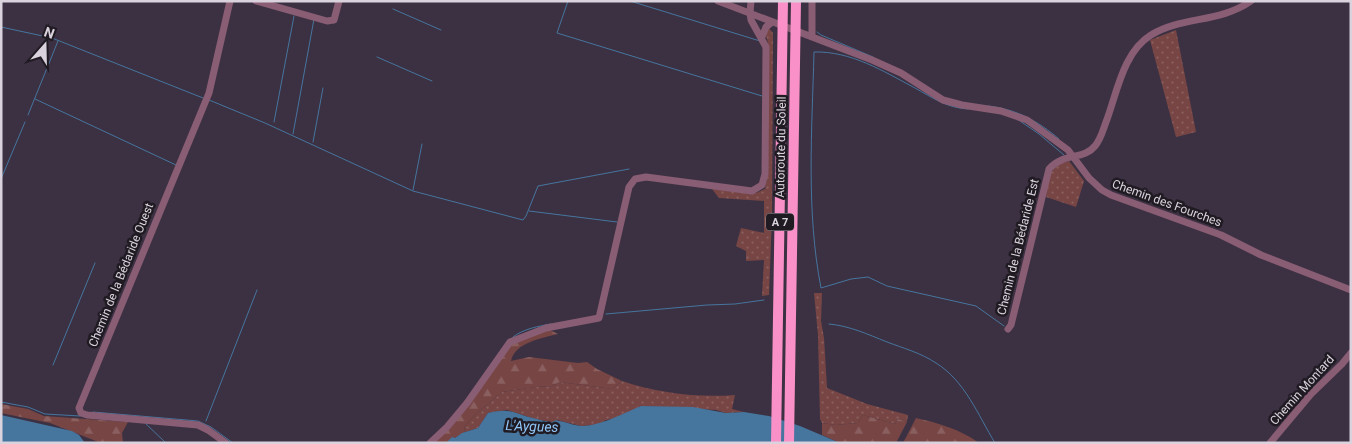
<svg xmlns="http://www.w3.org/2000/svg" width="1352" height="444" font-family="Roboto,sans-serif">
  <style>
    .grass { fill: url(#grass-dots) }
    .forest { fill: url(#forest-firs) }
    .water { fill: #46759e }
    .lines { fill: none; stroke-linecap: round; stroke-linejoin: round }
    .stream { stroke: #46759e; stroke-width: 1 }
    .minor { stroke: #895d73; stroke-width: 7 }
    .highway { stroke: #f990c7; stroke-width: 10 }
    .labels { text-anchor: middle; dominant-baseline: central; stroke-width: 5; stroke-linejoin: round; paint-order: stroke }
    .shield { fill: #201b23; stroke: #a29ca6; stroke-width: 1 }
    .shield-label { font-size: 11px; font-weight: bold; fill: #dad3de }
    .street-label { font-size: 12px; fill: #dad3de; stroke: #201b23 }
    .water-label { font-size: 14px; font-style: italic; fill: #91c7f9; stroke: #201b23 }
  </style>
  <defs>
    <pattern id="grass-dots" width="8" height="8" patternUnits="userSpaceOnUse" patternTransform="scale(1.25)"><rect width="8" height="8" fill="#774544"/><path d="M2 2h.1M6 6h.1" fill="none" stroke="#8a5f5f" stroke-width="1.8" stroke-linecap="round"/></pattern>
    <pattern id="forest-firs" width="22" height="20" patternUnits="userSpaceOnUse" patternTransform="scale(1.25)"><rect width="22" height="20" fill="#774544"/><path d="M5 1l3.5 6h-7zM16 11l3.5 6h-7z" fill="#8a5f5f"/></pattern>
  </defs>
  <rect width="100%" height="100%" fill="#3c3142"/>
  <path class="grass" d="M768,27L773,33L772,214L769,295L762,296L764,260L746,261V251L736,246L741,228L764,233V201L719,198L712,189L756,193L765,189L767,178L768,43L765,32Z
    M1176,30L1196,132L1176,137L1150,40Z
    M1069,161L1084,181L1076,207L1046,197C1049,178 1048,166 1069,161Z
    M814,293H822L821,321L824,338L827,388L867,404L908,415L907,422L898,419L895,424L863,415L858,423L836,425L822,423L820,419L818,335Z
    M622,381C658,393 698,398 735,395L732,409L744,412L726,413L716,410L641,406L618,418L606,420L597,425L581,426L557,420L552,422L535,419L507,410L488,413L478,428L465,432L464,427L478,412L502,392L536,387L552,386L560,382L612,389Z"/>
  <path class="forest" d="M548,329L558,334C543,338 515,342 511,361L529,357L578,363L587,362L597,369L622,381L612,389L560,382L552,386L536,387L502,392L478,412L464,427L465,432L446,443H433L512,344Z
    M1,404L28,409L44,416L128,422L122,433L123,443H101L50,423L1,413Z
    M863,415L895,424L898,419L907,422L896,443H840L822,435V423L836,425L858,423Z
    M916,418C938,423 960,429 979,443H903Z"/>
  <path class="water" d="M641,406L693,407L726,413L744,412L769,416L800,426L840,443H446L452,437L455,438L462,433L478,428L488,413C512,407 514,414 537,419C541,420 548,422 552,422C559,420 552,419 559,421C567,422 575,426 582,426C600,426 624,413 641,406Z
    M1,415L72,431L79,435L85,443H1Z"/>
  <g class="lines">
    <path class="stream" d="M568,1L557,33L762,96
      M630,1L760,41
      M393,9L441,30
      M1,27L52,38L203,98
      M817,32L821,35L873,57
      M377,57L432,81
      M35,99L176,165
      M209,100L265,123L413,191L523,220L526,216L538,186L629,169
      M988,106C1016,109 1038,121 1059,139
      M968,109C947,108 933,98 915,88C883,71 851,51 814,52C812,130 806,211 821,288L851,279L868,277L887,286L976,306L1004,326
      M28,115L58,41
      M1020,121L1039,134L1064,155
      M274,122L294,16
      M293,134L314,19
      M313,142L323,88
      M1,179L25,122
      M413,190L422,144
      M529,211L617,222
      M606,314L707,305L735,304L764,300
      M829,324C850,326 867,334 887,342C903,348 921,353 936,363C965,381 978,415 995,443
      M513,337C523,329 539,326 551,324
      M53,365L95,263
      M1,402L28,407L45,414L80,416
      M93,412L198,421L211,427L233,443
      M206,421L257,290
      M145,423L166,443"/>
    <path class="minor" d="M256,1L327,21L334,20L339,1
      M718,1L872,60L901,73L943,100L962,105L1001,111L1027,120L1068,150L1089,178L1102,190L1111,195L1221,235L1261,255L1351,290
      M812,1V37
      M762,37L766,27L772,22
      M1008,329L1011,325L1049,169C1064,152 1084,160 1095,146C1101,139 1103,130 1106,122C1117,93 1123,52 1151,35C1182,16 1220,23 1251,1
      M226,443L208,430L198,425L87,415L81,413L79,408L209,93L230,1
      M430,443L447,427L467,403L510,342L546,328L599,318L629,187L635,179L646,177L752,191L762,185L765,174L766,47L751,20L750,13L751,1
      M1270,443L1311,394L1342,364L1351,353"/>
    <path class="highway" d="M776,443L783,1
      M789,443L796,1"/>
  </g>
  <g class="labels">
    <rect class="shield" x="766" y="213.5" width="28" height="17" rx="4"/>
    <g class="shield-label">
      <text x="780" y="222">A 7</text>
    </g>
    <g class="street-label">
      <text transform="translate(781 147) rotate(-89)">Autoroute du Soleil</text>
      <text transform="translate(1167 203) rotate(20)">Chemin des Fourches</text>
      <text transform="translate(1018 247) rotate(-76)">Chemin de la Bédaride Est</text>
      <text transform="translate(121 275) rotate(-68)">Chemin de la Bédaride Ouest</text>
      <text transform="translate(1302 390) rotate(-48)">Chemin Montard</text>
    </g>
    <g class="water-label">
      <text transform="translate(532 426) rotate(2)">L'Aygues</text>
    </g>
  </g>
  <rect width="1352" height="444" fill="none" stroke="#dad3de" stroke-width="5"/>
  <g transform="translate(45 45) rotate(20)" stroke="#201b23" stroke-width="4" paint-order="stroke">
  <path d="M0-4L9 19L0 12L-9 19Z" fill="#dad3de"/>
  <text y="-8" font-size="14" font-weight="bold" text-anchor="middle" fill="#dad3de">N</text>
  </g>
</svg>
